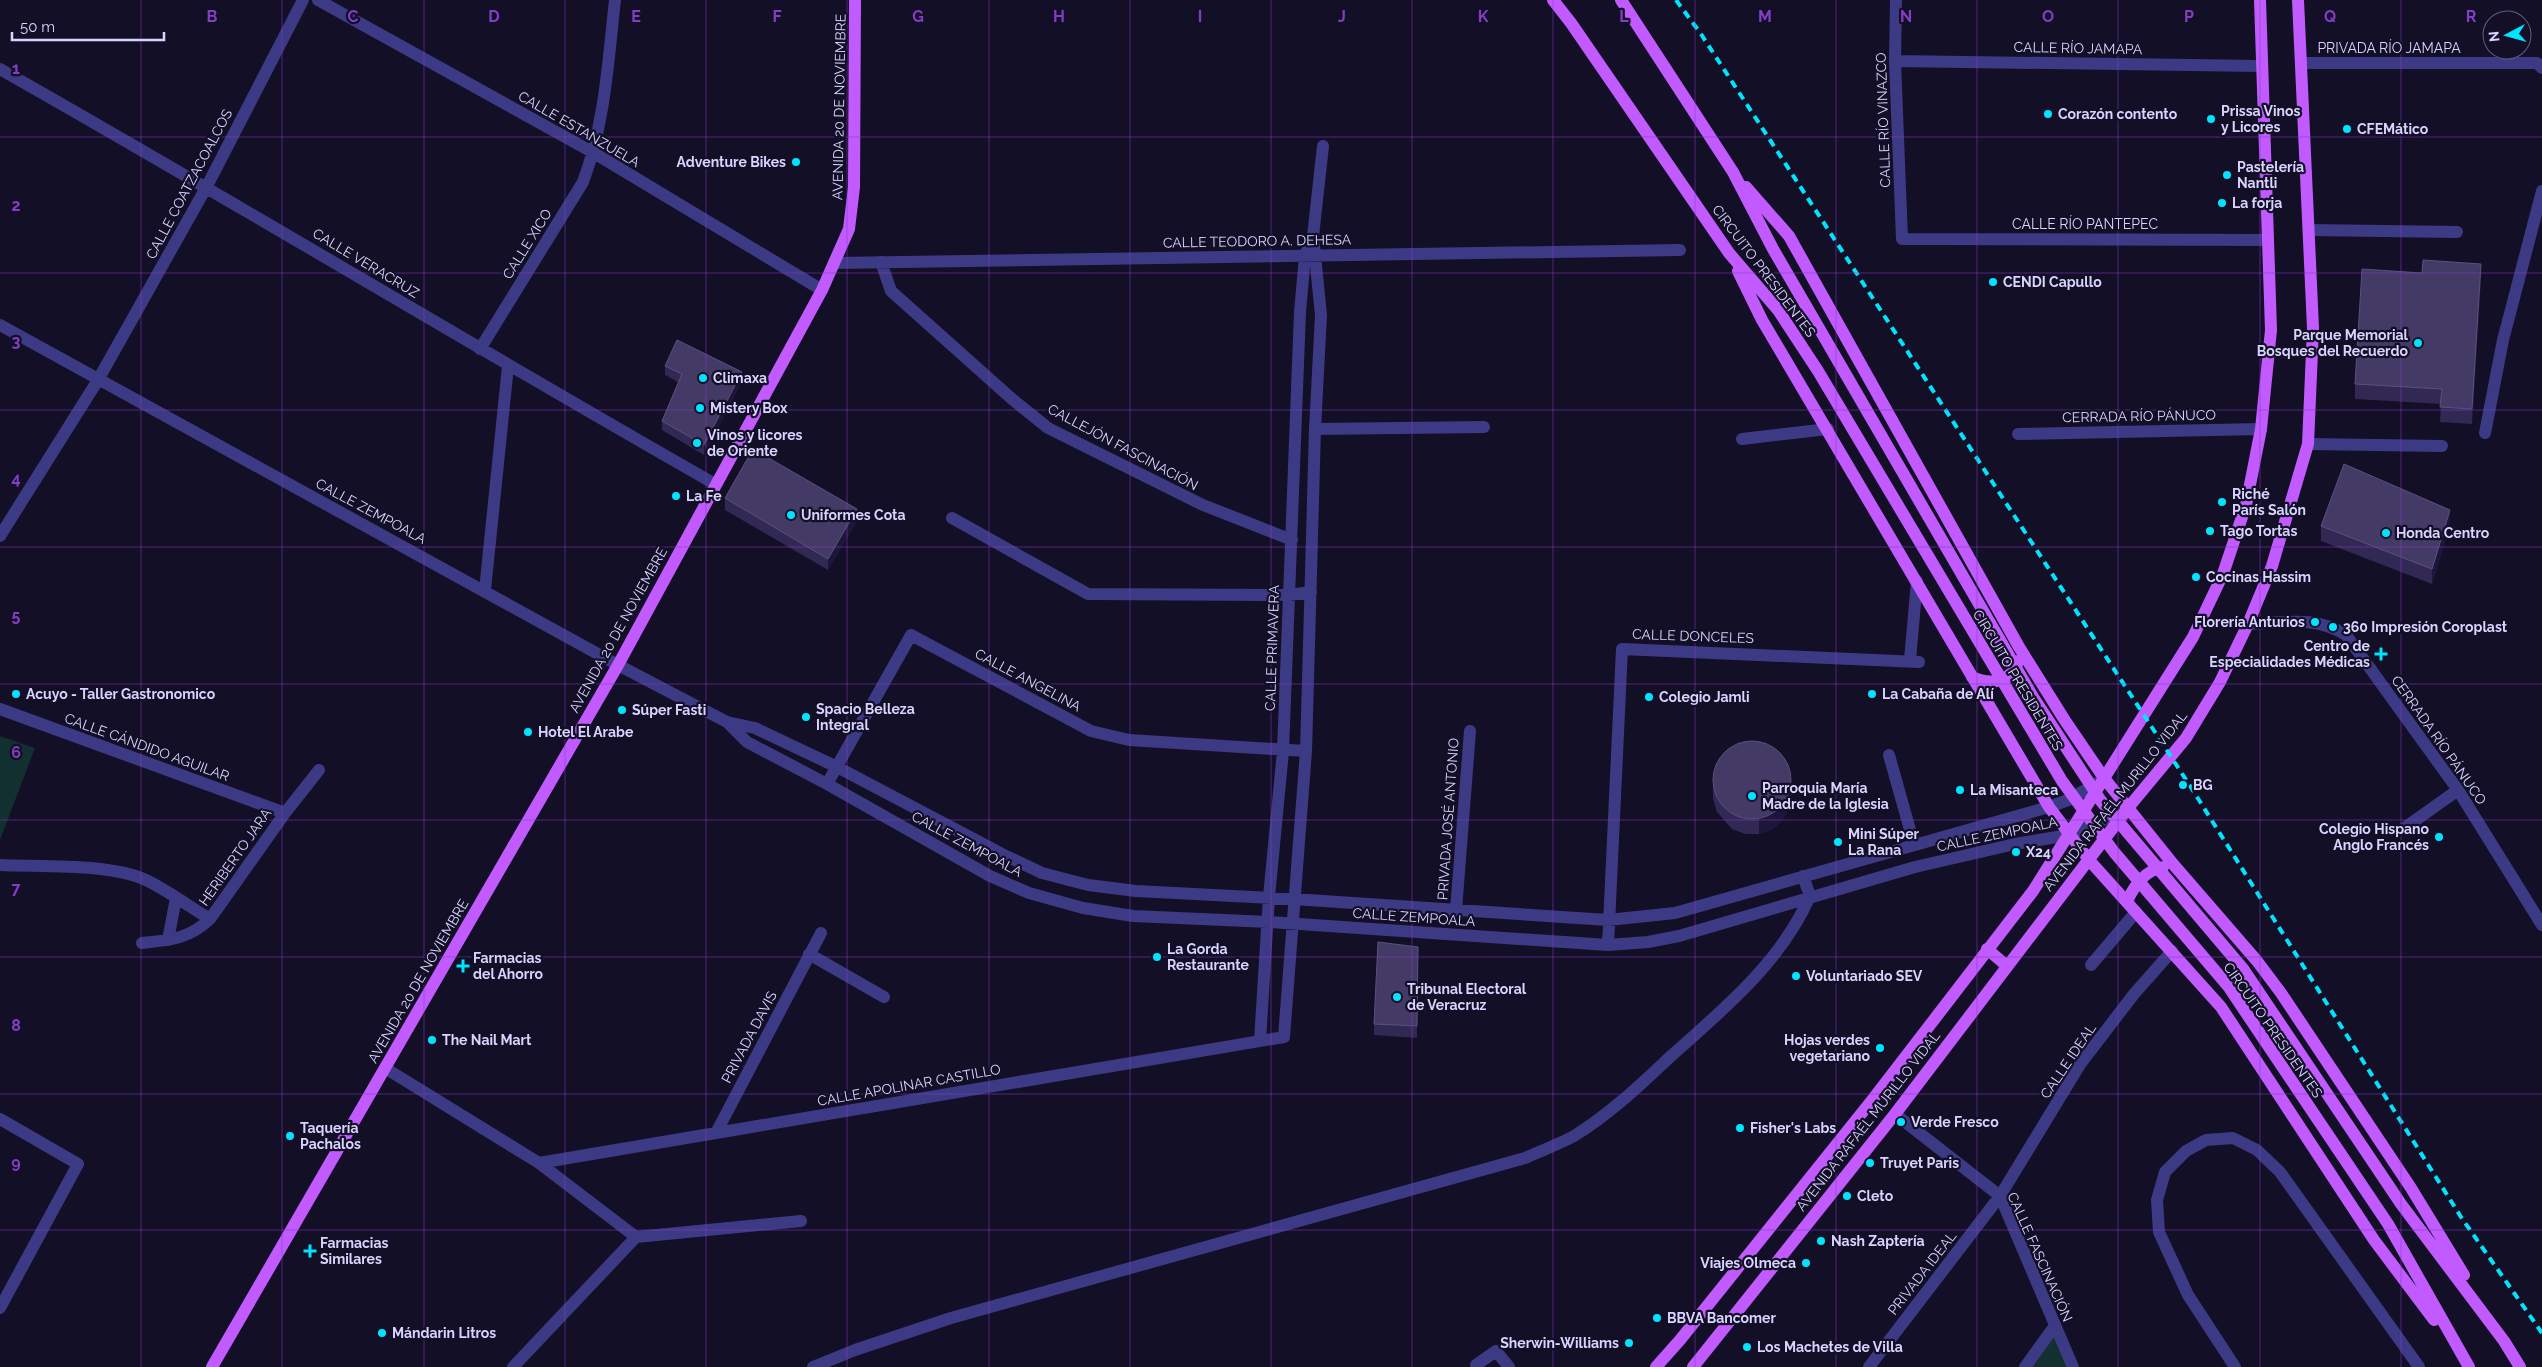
<svg xmlns="http://www.w3.org/2000/svg" width="2542" height="1367" font-family="Raleway,sans-serif">
  <style>
    .green { fill: #12302f }
    .lines { fill: none; stroke-linecap: round; stroke-linejoin: round }
    .minor { stroke: #3d3a85; stroke-width: 12 }
    .major { stroke: #c25bff; stroke-width: 12 }
    .rail { stroke: #00e5ff; stroke-width: 4; stroke-dasharray: 8 6; stroke-linecap: butt }
    .wall { fill: #312854 }
    .shaded-wall { fill: #1d163a }
    .building { fill: #433a66; stroke: #5a527e }
    .grid { fill: none; stroke: #843dc5; stroke-width: 1; stroke-opacity: 0.55 }
    .poi-dot { fill: #00e5ff; stroke: #130f26; stroke-width: 2 }
    .labels { text-anchor: middle; dominant-baseline: central; stroke-width: 4.5; stroke-linejoin: round; paint-order: stroke }
    .street-label { font-size: 14px; fill: #d9d4ff; stroke: #130f26 }
    .poi-label { font-size: 14px; font-weight: bold; fill: #d9d4ff; stroke: #130f26; text-anchor: start }
    .grid-label { font-size: 16px; text-anchor: middle; font-weight: bold; fill: #843dc5; stroke: #130f26; stroke-width: 4.5; stroke-linejoin: round; paint-order: stroke }
  </style>
  <rect width="100%" height="100%" fill="#130f26"/>
  <path class="green" d="M0,736L35,748L0,840Z
    M2051,1332L2073,1367H2025Z"/>
  <g class="lines">
    <path class="minor" d="M318,0L594,153L822,290
      M1896,0L1895,61L1902,239L2268,240
      M1895,61L2261,66
      M2301,63H2537L2542,68
      M0,69C240,205 476,348 715,484
      M2309,230L2457,232
      M881,262L891,291L1012,399L1048,428L1203,505L1292,540
      M835,263L1680,250
      M0,325L618,665L727,722L755,728L837,767L1006,856L1042,873L1088,885L1136,891L1293,899L1608,920L1675,913L2049,807L2068,800L2099,782
      M480,349L583,182C605,123 608,62 615,0
      M1315,429L1484,427
      M2485,433L2503,340L2542,191
      M2018,434L2261,429
      M1742,439L1828,429
      M2308,444L2442,446
      M952,518L1088,594L1289,595L1311,592
      M0,536L98,380L207,186L303,0
      M485,590L508,366
      M2248,624C2284,623 2315,615 2346,635L2458,790L2542,925
      M1910,660L1917,581
      M0,709L285,813
      M727,722L747,742L827,784L990,876L1029,893L1083,908L1133,916L1269,922L1608,945L1648,942L1679,936L1915,867L2015,844L2069,835L2123,811
      M1889,755L1914,844
      M827,784L911,635L1091,731L1129,740L1306,751
      M2403,829L2458,790
      M0,865C42,867 111,863 148,881C170,892 190,907 210,919
      M1456,910L1470,731
      M168,940L176,898
      M142,943C170,940 189,939 210,919L285,813L319,770
      M1608,945L1622,649L1919,662
      M809,954L884,997
      M2091,965L2136,912
      M1260,1041L1269,897L1283,751L1300,312L1305,256L1313,236L1323,146
      M385,1068L539,1163L636,1237
      M1895,1114L2000,1196L2073,1367
      M0,1119L78,1164L0,1308
      M716,1133L821,933
      M539,1163L1284,1037L1306,751L1315,429L1321,315L1313,236
      M636,1237L801,1221
      M1476,1365L1496,1351L1509,1367
      M513,1367L636,1237
      M813,1367L855,1350L951,1318L1525,1158C1541,1151 1559,1144 1574,1136C1610,1114 1640,1085 1671,1056C1724,1009 1781,962 1810,896L1803,876
      M1869,1367L2000,1196L2081,1063L2134,994L2172,951
      M2025,1367L2054,1327
      M2235,1367L2188,1295L2159,1232L2157,1200L2165,1172L2186,1151L2206,1140L2233,1138L2257,1150L2280,1172L2419,1367"/>
    <path class="major" d="M1553,0L1571,23L1729,253L1778,310L1818,371L2062,781L2114,852L2228,986L2388,1224L2469,1367
      M1621,0L1733,172L1773,249L2033,697L2101,801L2244,970L2401,1204L2504,1341L2520,1367
      M1746,187L1789,236L2019,647L2064,719L2104,778L2173,864L2257,961L2281,993L2411,1188L2464,1275
      M1738,271L1762,320L2049,807L2089,860L2221,1007L2374,1240L2434,1320
      M1972,677C1991,686 2012,682 2018,661
      M2127,901C2135,885 2144,871 2163,867
      M1987,949L2007,966
      M212,1367L618,665L822,290L849,229L854,187L855,0
      M1656,1367L1680,1340L1873,1099L2033,891L2193,637L2223,574L2246,505L2261,429L2271,330L2260,0
      M1693,1367L1895,1114L2128,808L2186,738L2220,682L2248,624L2272,566L2308,444L2313,328L2298,0"/>
    <path class="rail" d="M1676,0L1701,34L2192,789L2461,1217L2542,1333"/>
  </g>
  <path class="wall" d="M2422,273L2481,279L2472,424L2440,422L2441,404L2355,399V384Z
    M665,366L742,381L704,455L662,430V421L678,382L665,375Z
    M725,498L857,521L828,570L725,510Z
    M2450,525L2432,584L2321,541V526Z
    M1713,784L1791,792L1790,806L1782,821L1771,830L1759,834H1745L1732,829L1717,812L1713,799Z
    M1418,947L1417,1038L1374,1035V1024Z"/>
  <path class="shaded-wall" d="M2481,264V279L2472,424V409Z
    M742,372V381L704,455V445Z
    M857,509V521L828,570V559Z
    M2450,510V525L2432,584V569Z
    M1791,777L1790,806L1782,821L1771,830L1759,834V819Z"/>
  <path class="building" d="M2423,260L2481,264L2472,409L2440,407L2442,389L2355,384L2362,269L2422,273Z
    M677,340L742,372L704,445L662,421L682,374L665,366Z
    M753,449L857,509L828,559L725,498Z
    M2344,464L2450,510L2432,569L2321,526Z
    M1713 780a39 39 0 1 1 78 0a39 39 0 1 1-78 0Z
    M1378,942L1418,947L1417,1026L1374,1024Z"/>
  <path class="grid" d="M141,0V1367M282,0V1367M424,0V1367M565,0V1367M706,0V1367M847,0V1367M989,0V1367M1130,0V1367M1271,0V1367M1412,0V1367M1553,0V1367M1695,0V1367M1836,0V1367M1977,0V1367M2118,0V1367M2260,0V1367M2401,0V1367M0,137H2542M0,273H2542M0,410H2542M0,547H2542M0,684H2542M0,820H2542M0,957H2542M0,1094H2542M0,1230H2542"/>
  <g class="poi-dot">
    <circle cx="2048" cy="114" r="5"/>
    <circle cx="2211" cy="119" r="5"/>
    <circle cx="2347" cy="129" r="5"/>
    <circle cx="796" cy="162" r="5"/>
    <circle cx="2227" cy="175" r="5"/>
    <circle cx="2222" cy="203" r="5"/>
    <circle cx="1993" cy="282" r="5"/>
    <circle cx="2418" cy="343" r="5"/>
    <circle cx="703" cy="378" r="5"/>
    <circle cx="700" cy="408" r="5"/>
    <circle cx="697" cy="443" r="5"/>
    <circle cx="676" cy="496" r="5"/>
    <circle cx="2222" cy="502" r="5"/>
    <circle cx="791" cy="515" r="5"/>
    <circle cx="2210" cy="531" r="5"/>
    <circle cx="2386" cy="533" r="5"/>
    <circle cx="2196" cy="577" r="5"/>
    <circle cx="2315" cy="622" r="5"/>
    <circle cx="2333" cy="627" r="5"/>
    <path d="M2378.5 646.5h5v5h5v5h-5v5h-5v-5h-5v-5h5z"/>
    <circle cx="16" cy="694" r="5"/>
    <circle cx="1872" cy="694" r="5"/>
    <circle cx="1649" cy="697" r="5"/>
    <circle cx="622" cy="710" r="5"/>
    <circle cx="806" cy="717" r="5"/>
    <circle cx="528" cy="732" r="5"/>
    <circle cx="2183" cy="785" r="5"/>
    <circle cx="1960" cy="790" r="5"/>
    <circle cx="1752" cy="796" r="5"/>
    <circle cx="2439" cy="837" r="5"/>
    <circle cx="1838" cy="842" r="5"/>
    <circle cx="2016" cy="852" r="5"/>
    <circle cx="1157" cy="957" r="5"/>
    <path d="M460.5 958.5h5v5h5v5h-5v5h-5v-5h-5v-5h5z"/>
    <circle cx="1796" cy="976" r="5"/>
    <circle cx="1397" cy="997" r="5"/>
    <circle cx="432" cy="1040" r="5"/>
    <circle cx="1880" cy="1048" r="5"/>
    <circle cx="1901" cy="1122" r="5"/>
    <circle cx="1740" cy="1128" r="5"/>
    <circle cx="290" cy="1136" r="5"/>
    <circle cx="1870" cy="1163" r="5"/>
    <circle cx="1847" cy="1196" r="5"/>
    <circle cx="1821" cy="1241" r="5"/>
    <path d="M307.5 1243.5h5v5h5v5h-5v5h-5v-5h-5v-5h5z"/>
    <circle cx="1806" cy="1263" r="5"/>
    <circle cx="1657" cy="1318" r="5"/>
    <circle cx="382" cy="1333" r="5"/>
    <circle cx="1629" cy="1343" r="5"/>
    <circle cx="1747" cy="1347" r="5"/>
  </g>
  <g class="labels">
    <g class="street-label">
      <text transform="translate(2078 48) rotate(1)">CALLE RÍO JAMAPA</text>
      <text x="2389" y="48">PRIVADA RÍO JAMAPA</text>
      <text transform="translate(839 107) rotate(-89)">AVENIDA 20 DE NOVIEMBRE</text>
      <text transform="translate(1883 120) rotate(-92)">CALLE RÍO VINAZCO</text>
      <text transform="translate(579 129) rotate(30)">CALLE ESTANZUELA</text>
      <text transform="translate(189 184) rotate(-62)">CALLE COATZACOALCOS</text>
      <text x="2085" y="224">CALLE RÍO PANTEPEC</text>
      <text transform="translate(1257 241) rotate(-1)">CALLE TEODORO A. DEHESA</text>
      <text transform="translate(527 244) rotate(-58)">CALLE XICO</text>
      <text transform="translate(366 263) rotate(31)">CALLE VERACRUZ</text>
      <text transform="translate(1764 271) rotate(53)">CIRCUITO PRESIDENTES</text>
      <text transform="translate(2139 416) rotate(-1)">CERRADA RÍO PÁNUCO</text>
      <text transform="translate(1123 447) rotate(28)">CALLEJÓN FASCINACIÓN</text>
      <text transform="translate(371 511) rotate(28)">CALLE ZEMPOALA</text>
      <text transform="translate(618 630) rotate(-61)">AVENIDA 20 DE NOVIEMBRE</text>
      <text transform="translate(1693 636) rotate(2)">CALLE DONCELES</text>
      <text transform="translate(1272 648) rotate(-88)">CALLE PRIMAVERA</text>
      <text transform="translate(1028 680) rotate(28)">CALLE ANGELINA</text>
      <text transform="translate(2018 680) rotate(59)">CIRCUITO PRESIDENTES</text>
      <text transform="translate(2439 740) rotate(55)">CERRADA RÍO PÁNUCO</text>
      <text transform="translate(147 747) rotate(20)">CALLE CÁNDIDO AGUILAR</text>
      <text transform="translate(2115 801) rotate(-52)">AVENIDA RAFAÉL MURILLO VIDAL</text>
      <text transform="translate(1448 819) rotate(-86)">PRIVADA JOSÉ ANTONIO</text>
      <text transform="translate(1997 834) rotate(-12)">CALLE ZEMPOALA</text>
      <text transform="translate(967 844) rotate(28)">CALLE ZEMPOALA</text>
      <text transform="translate(235 857) rotate(-55)">HERIBERTO JARA</text>
      <text transform="translate(1414 917) rotate(4)">CALLE ZEMPOALA</text>
      <text transform="translate(418 981) rotate(-60)">AVENIDA 20 DE NOVIEMBRE</text>
      <text transform="translate(2273 1030) rotate(55)">CIRCUITO PRESIDENTES</text>
      <text transform="translate(749 1037) rotate(-62)">PRIVADA DAVIS</text>
      <text transform="translate(2068 1061) rotate(-56)">CALLE IDEAL</text>
      <text transform="translate(909 1085) rotate(-10)">CALLE APOLINAR CASTILLO</text>
      <text transform="translate(1868 1121) rotate(-52)">AVENIDA RAFAÉL MURILLO VIDAL</text>
      <text transform="translate(2040 1257) rotate(66)">CALLE FASCINACIÓN</text>
      <text transform="translate(1922 1273) rotate(-52)">PRIVADA IDEAL</text>
    </g>
    <g class="poi-label">
      <text x="2221" y="111">Prissa Vinos<tspan x="2221" dy="16">y Licores</tspan></text>
      <text x="2058" y="114">Corazón contento</text>
      <text x="2357" y="129">CFEMático</text>
      <text x="786" y="162" text-anchor="end">Adventure Bikes</text>
      <text x="2237" y="167">Pastelería<tspan x="2237" dy="16">Nantli</tspan></text>
      <text x="2232" y="203">La forja</text>
      <text x="2003" y="282">CENDI Capullo</text>
      <text x="2408" y="335" text-anchor="end">Parque Memorial<tspan x="2408" dy="16">Bosques del Recuerdo</tspan></text>
      <text x="713" y="378">Climaxa</text>
      <text x="710" y="408">Mistery Box</text>
      <text x="707" y="435">Vinos y licores<tspan x="707" dy="16">de Oriente</tspan></text>
      <text x="2232" y="494">Riché<tspan x="2232" dy="16">París Salón</tspan></text>
      <text x="686" y="496">La Fe</text>
      <text x="801" y="515">Uniformes Cota</text>
      <text x="2220" y="531">Tago Tortas</text>
      <text x="2396" y="533">Honda Centro</text>
      <text x="2206" y="577">Cocinas Hassim</text>
      <text x="2305" y="622" text-anchor="end">Florería Anturios</text>
      <text x="2343" y="627">360 Impresión Coroplast</text>
      <text x="2370" y="646" text-anchor="end">Centro de<tspan x="2370" dy="16">Especialidades Médicas</tspan></text>
      <text x="26" y="694">Acuyo - Taller Gastronomico</text>
      <text x="1882" y="694">La Cabaña de Alí</text>
      <text x="1659" y="697">Colegio Jamli</text>
      <text x="816" y="709">Spacio Belleza<tspan x="816" dy="16">Integral</tspan></text>
      <text x="632" y="710">Súper Fasti</text>
      <text x="538" y="732">Hotel El Arabe</text>
      <text x="2193" y="785">BG</text>
      <text x="1762" y="788">Parroquia María<tspan x="1762" dy="16">Madre de la Iglesia</tspan></text>
      <text x="1970" y="790">La Misanteca</text>
      <text x="2429" y="829" text-anchor="end">Colegio Hispano<tspan x="2429" dy="16">Anglo Francés</tspan></text>
      <text x="1848" y="834">Mini Súper<tspan x="1848" dy="16">La Rana</tspan></text>
      <text x="2026" y="852">X24</text>
      <text x="1167" y="949">La Gorda<tspan x="1167" dy="16">Restaurante</tspan></text>
      <text x="473" y="958">Farmacias<tspan x="473" dy="16">del Ahorro</tspan></text>
      <text x="1806" y="976">Voluntariado SEV</text>
      <text x="1407" y="989">Tribunal Electoral<tspan x="1407" dy="16">de Veracruz</tspan></text>
      <text x="442" y="1040">The Nail Mart</text>
      <text x="1870" y="1040" text-anchor="end">Hojas verdes<tspan x="1870" dy="16">vegetariano</tspan></text>
      <text x="1911" y="1122">Verde Fresco</text>
      <text x="300" y="1128">Taquería<tspan x="300" dy="16">Pachalos</tspan></text>
      <text x="1750" y="1128">Fisher's Labs</text>
      <text x="1880" y="1163">Truyet Paris</text>
      <text x="1857" y="1196">Cleto</text>
      <text x="1831" y="1241">Nash Zaptería</text>
      <text x="320" y="1243">Farmacias<tspan x="320" dy="16">Similares</tspan></text>
      <text x="1796" y="1263" text-anchor="end">Viajes Olmeca</text>
      <text x="1667" y="1318">BBVA Bancomer</text>
      <text x="392" y="1333">Mándarin Litros</text>
      <text x="1619" y="1343" text-anchor="end">Sherwin-Williams</text>
      <text x="1757" y="1347">Los Machetes de Villa</text>
    </g>
  </g>
  <g class="grid-label">
    <text x="212" y="22">B</text>
    <text x="353" y="22">C</text>
    <text x="494" y="22">D</text>
    <text x="636" y="22">E</text>
    <text x="777" y="22">F</text>
    <text x="918" y="22">G</text>
    <text x="1059" y="22">H</text>
    <text x="1200" y="22">I</text>
    <text x="1342" y="22">J</text>
    <text x="1483" y="22">K</text>
    <text x="1624" y="22">L</text>
    <text x="1765" y="22">M</text>
    <text x="1906" y="22">N</text>
    <text x="2048" y="22">O</text>
    <text x="2189" y="22">P</text>
    <text x="2330" y="22">Q</text>
    <text x="2471" y="22">R</text>
    <text x="16" y="74">1</text>
    <text x="16" y="211">2</text>
    <text x="16" y="347">3</text>
    <text x="16" y="484">4</text>
    <text x="16" y="621">5</text>
    <text x="16" y="758">6</text>
    <text x="16" y="894">7</text>
    <text x="16" y="1031">8</text>
    <text x="16" y="1168">9</text>
  </g>
  <g transform="translate(2507 35) rotate(264)"><circle r="24" fill="#130f26" stroke="#625e7d"/>
  <path d="M0-4L9 19L0 12L-9 19Z" fill="#00e5ff"/>
  <text y="-8" font-size="14" font-weight="bold" text-anchor="middle" fill="#d9d4ff">N</text>
  </g>
  <path d="M12 32v8h152v-8" fill="none" stroke="#d9d4ff" stroke-width="2.5"/>
  <text x="20" y="32" font-size="15" fill="#d9d4ff" stroke="#130f26" stroke-width="4" paint-order="stroke">50 m</text>
</svg>
